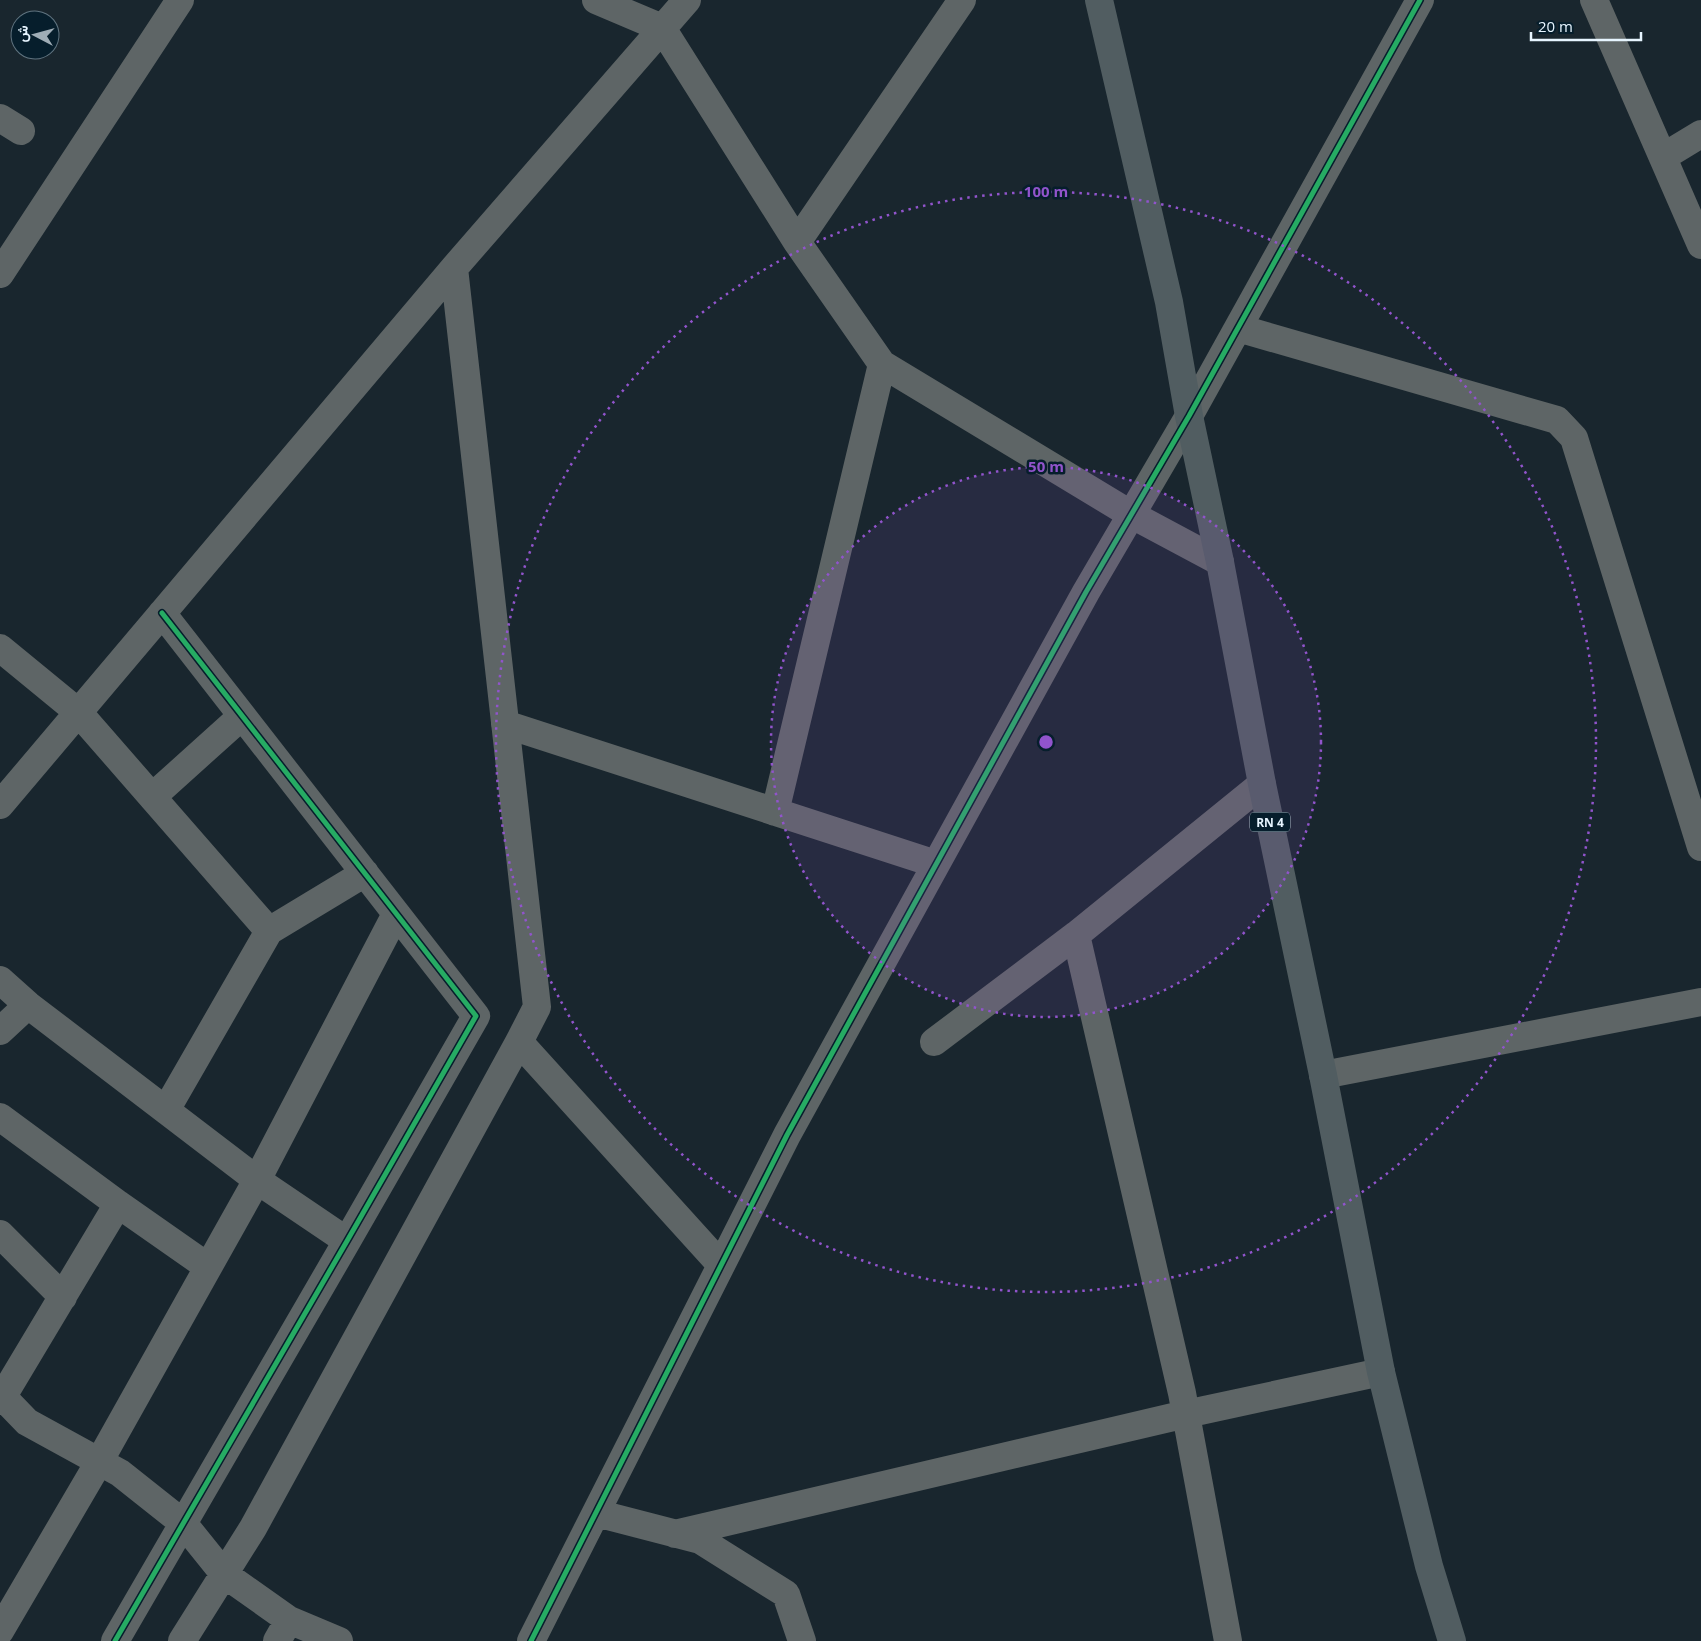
<svg xmlns="http://www.w3.org/2000/svg" width="1701" height="1641" font-family="'Open Sans',Vazirmatn,sans-serif">
  <style>
    .lines { fill: none; stroke-linecap: round; stroke-linejoin: round }
    .minor { stroke: #5e6566; stroke-width: 28 }
    .major { stroke: #515d61; stroke-width: 28 }
    .cycleway-casing { stroke: #061e2c; stroke-width: 8 }
    .cycleway { stroke: #26ab63; stroke-width: 5 }
    .ring { fill: none; stroke: #9154cc; stroke-width: 2.5; stroke-dasharray: 2.5 5 }
    .labels { text-anchor: middle; dominant-baseline: central; stroke-width: 5; stroke-linejoin: round; paint-order: stroke }
    .shield { fill: #061e2c; stroke: #a4b4c0; stroke-width: 1 }
    .shield-label { font-size: 12px; font-weight: bold; fill: #e7f5ff }
    .centre { fill: #9154cc; stroke: #061e2c; stroke-width: 2.5 }
    .ring-label { font-size: 15px; text-anchor: middle; font-weight: bold; fill: #9154cc; stroke: #061e2c; stroke-width: 5; stroke-linejoin: round; paint-order: stroke }
  </style>
  <rect width="100%" height="100%" fill="#19262e"/>
  <g class="lines">
    <path class="minor" d="M596,0L662,28L797,242L882,364L1132,515L1220,562
      M1594,0L1701,245
      M0,118L21,131
      M1663,157L1701,134
      M797,242L962,0
      M454,268L537,1007L519,1042L721,1265
      M0,274L180,0
      M1238,328L1557,420L1574,438L1701,847
      M0,648L78,712L269,931L166,1110
      M505,724L936,864
      M152,797L242,716
      M0,805L454,268L687,0
      M775,812L882,364
      M269,931L365,873
      M1076,935L1182,1393L1228,1641
      M0,980L28,1005L257,1180L347,1241
      M0,1031L28,1005
      M934,1042L1076,935L1262,784
      M1323,1075L1701,1002
      M0,1117L118,1204L208,1267
      M0,1234L63,1297
      M0,1394L27,1422L120,1473L183,1523L224,1574L289,1620L339,1641
      M0,1401L118,1204
      M596,1513L700,1540L786,1594L802,1641
      M675,1534L1186,1414L1381,1372
      M0,1631L99,1462L257,1180L396,914
      M115,1641L347,1241L476,1016L162,613
      M182,1641L253,1528L519,1042
      M277,1641L289,1620
      M531,1641L787,1135L1086,592L1189,416L1420,0"/>
    <path class="major" d="M1099,0L1169,302L1189,416L1220,562L1262,784L1323,1075L1381,1372L1429,1566L1452,1641"/>
    <g class="cycleway-casing">
      <path id="cycleway" d="M115,1641L347,1241L476,1016L162,613
        M531,1641L787,1135L1086,592L1189,416L1420,0"/>
    </g>
    <use href="#cycleway" class="cycleway"/>
  </g>
  <circle cx="1046" cy="742" r="275" fill="#9154cc" fill-opacity=".12"/>
  <g class="ring">
    <circle cx="1046" cy="742" r="275"/>
    <circle cx="1046" cy="742" r="550"/>
  </g>
  <g class="labels">
    <rect class="shield" x="1250" y="812.5" width="40" height="19" rx="4"/>
    <g class="shield-label">
      <text x="1270" y="822">RN 4</text>
    </g>
  </g>
  <circle cx="1046" cy="742" r="8" class="centre"/>
  <g class="ring-label">
    <text x="1046" y="197">100 m</text>
    <text x="1046" y="472">50 m</text>
  </g>
  <g transform="translate(35 35) rotate(276)"><circle r="24" fill="#061e2c" stroke="#607480"/>
  <path d="M0-4L9 19L0 12L-9 19Z" fill="#9fadb6"/>
  <text y="-8" font-size="14" font-weight="bold" text-anchor="middle" fill="#e7f5ff">ش</text>
  </g>
  <path d="M1531 32v8h110v-8" fill="none" stroke="#e7f5ff" stroke-width="2.5"/>
  <text x="1538" y="32" font-size="15" fill="#e7f5ff" stroke="#061e2c" stroke-width="4" paint-order="stroke">20 m</text>
</svg>
